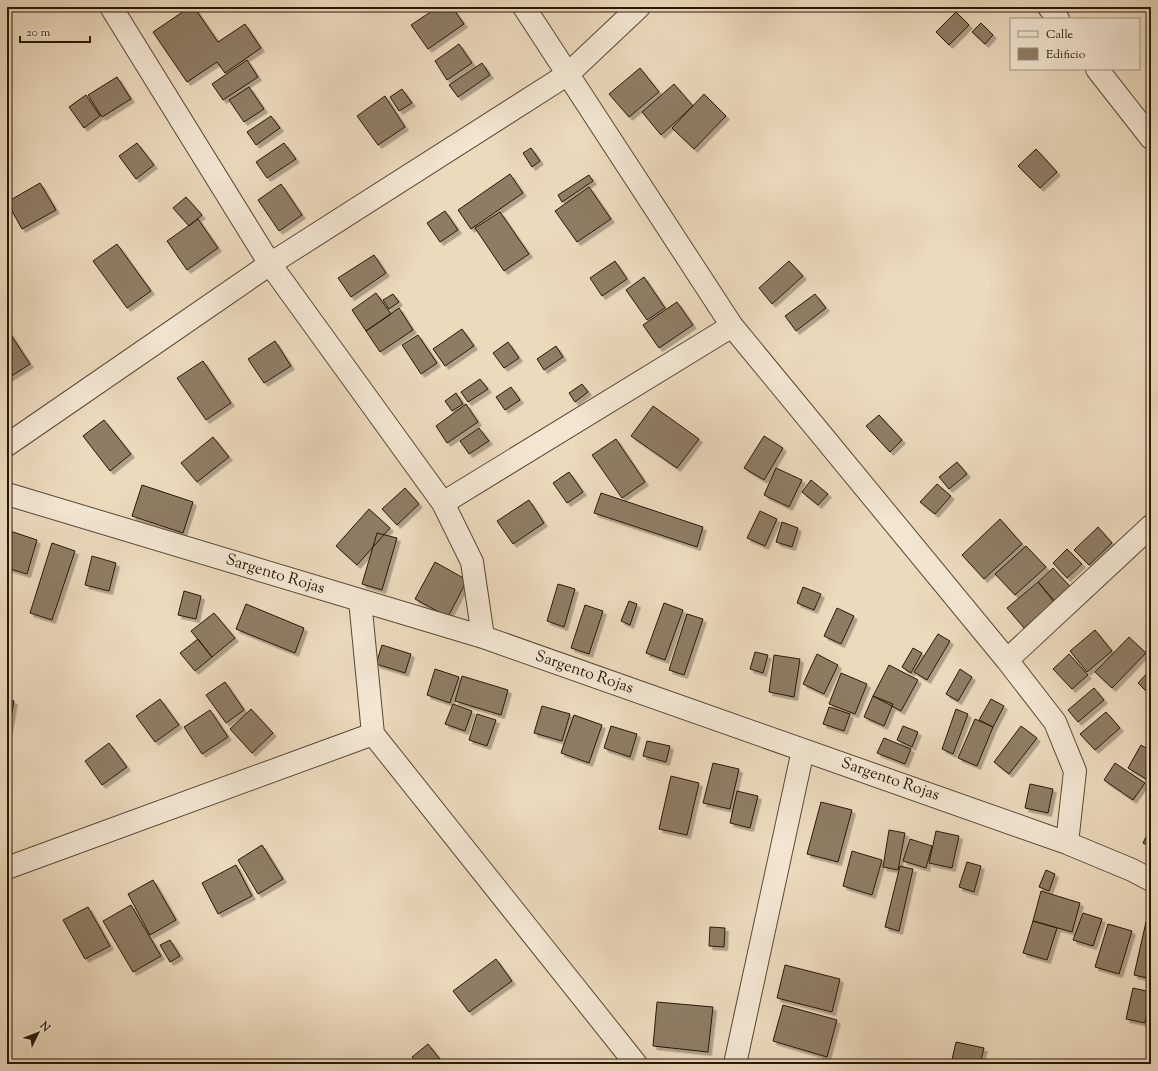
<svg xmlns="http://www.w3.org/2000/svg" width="1158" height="1071" font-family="'Sorts Mill Goudy',serif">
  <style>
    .building { fill: #8e7d65; stroke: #281805; filter: url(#shadow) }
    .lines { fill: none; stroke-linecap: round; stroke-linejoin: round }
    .minor-casing { stroke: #594833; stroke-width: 24 }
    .minor { stroke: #f3e7d4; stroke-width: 22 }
    .labels { text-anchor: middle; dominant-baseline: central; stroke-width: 3.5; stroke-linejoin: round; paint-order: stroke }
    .street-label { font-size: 16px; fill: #281805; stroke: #f3e7d4 }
  </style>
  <defs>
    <filter id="shadow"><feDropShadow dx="3.5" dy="3.5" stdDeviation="0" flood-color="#0004"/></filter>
  </defs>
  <rect width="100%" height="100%" fill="#ecdabd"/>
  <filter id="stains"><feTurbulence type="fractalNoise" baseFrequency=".005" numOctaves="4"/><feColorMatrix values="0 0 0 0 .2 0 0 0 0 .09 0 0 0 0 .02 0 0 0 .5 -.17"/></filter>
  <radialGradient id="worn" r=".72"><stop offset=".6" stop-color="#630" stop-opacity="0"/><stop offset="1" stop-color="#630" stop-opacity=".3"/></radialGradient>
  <path class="building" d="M190,7H194L218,42L245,24L261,48L225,73L217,62L187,82L153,32Z
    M438,7H452L464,24L428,49L411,25Z
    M956,12L969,25L949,45L936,32Z
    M981,23L993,35L985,44L972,32Z
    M459,44L472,63L447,80L435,61Z
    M247,60L258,77L223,100L212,84Z
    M482,63L490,75L458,97L449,85Z
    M640,68L659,92L629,117L609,94Z
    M117,77L131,99L102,117L88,95Z
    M674,84L693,106L661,135L642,112Z
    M249,87L264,109L244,122L229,100Z
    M402,89L412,103L399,111L390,97Z
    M704,94L726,116L694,149L672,128Z
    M86,95L100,116L84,128L69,107Z
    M385,96L405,127L378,145L357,116Z
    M271,116L280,128L256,145L247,132Z
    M137,143L154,165L136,179L119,156Z
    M284,143L296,159L267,178L256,162Z
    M531,148L540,161L532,167L523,153Z
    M1036,149L1057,172L1040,188L1018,166Z
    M510,174L523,193L471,229L458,210Z
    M589,175L593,181L562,202L558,195Z
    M40,183L56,210L22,229L7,202Z
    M281,184L302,215L279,231L258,200Z
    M589,187L611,219L577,242L555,211Z
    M186,197L202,215L189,226L173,208Z
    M445,211L458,230L440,242L427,223Z
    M500,212L529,254L504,271L475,228Z
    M198,219L218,248L187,270L167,241Z
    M117,244L151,291L127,308L93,261Z
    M374,255L386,273L351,297L338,278Z
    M615,261L627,279L602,296L590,278Z
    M789,261L803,276L772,304L759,288Z
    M644,277L665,308L647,320L626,290Z
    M376,293L391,314L366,331L352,310Z
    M393,294L399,302L389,309L383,300Z
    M815,294L826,308L796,331L785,316Z
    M677,302L693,325L659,348L643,325Z
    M399,308L413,330L380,352L366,331Z
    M7,329L30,364L7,379Z
    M462,329L474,346L445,366L433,349Z
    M418,335L437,363L421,374L402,345Z
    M275,341L291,366L264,383L248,359Z
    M508,342L519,358L504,368L493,353Z
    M556,346L563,357L544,370L537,359Z
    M203,361L231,403L206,420L177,378Z
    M480,379L488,389L468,402L461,392Z
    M582,384L588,392L575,402L569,393Z
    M511,387L520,400L505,410L496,397Z
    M456,393L463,404L452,411L445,401Z
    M466,404L478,422L447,443L436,426Z
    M653,406L699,439L677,468L631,436Z
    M879,415L902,440L890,452L866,426Z
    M104,420L131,454L110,471L83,436Z
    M479,428L489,441L469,454L460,441Z
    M764,436L783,448L764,480L744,468Z
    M213,437L229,457L197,482L181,463Z
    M616,439L645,482L622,498L592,455Z
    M957,462L967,474L949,489L939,477Z
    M776,468L802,480L789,507L764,495Z
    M569,472L583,492L567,503L553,483Z
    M811,480L828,494L818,505L802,492Z
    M937,484L951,496L935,514L920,502Z
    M142,485L193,502L183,533L132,516Z
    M405,488L419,504L397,525L382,509Z
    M601,493L703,527L697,547L594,513Z
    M529,500L544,523L513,544L497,521Z
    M369,509L390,528L357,565L336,546Z
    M760,511L777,519L765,546L747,538Z
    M1000,519L1022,544L984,579L962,555Z
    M782,522L798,528L792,547L776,542Z
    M1098,527L1112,543L1089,565L1074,550Z
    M7,530L37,540L27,574L7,568Z
    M377,533L397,538L382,590L362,584Z
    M52,543L75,551L52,620L30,613Z
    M1026,546L1046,567L1015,595L995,574Z
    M1067,549L1082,564L1067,578L1053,563Z
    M92,556L116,563L109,591L85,585Z
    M435,562L467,580L448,617L415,599Z
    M1053,568L1074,591L1058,605L1038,582Z
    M1038,582L1054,602L1024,628L1007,608Z
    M558,584L575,589L564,627L547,621Z
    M803,587L821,594L814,610L797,603Z
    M184,591L201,596L196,619L178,615Z
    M629,601L637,604L630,625L621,621Z
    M664,603L683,610L665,660L646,653Z
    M246,604L304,628L295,653L236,629Z
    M585,605L603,611L589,654L571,648Z
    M837,608L854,616L841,644L824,636Z
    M214,613L235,638L212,657L191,631Z
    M687,614L703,619L684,675L669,670Z
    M1095,630L1112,651L1087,672L1070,651Z
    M938,634L950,641L927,680L914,672Z
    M1129,637L1146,653L1112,688L1095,672Z
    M198,639L212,657L195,671L180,653Z
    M382,645L411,654L405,673L376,664Z
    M913,648L922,653L911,673L902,667Z
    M755,652L768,655L763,673L750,669Z
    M817,654L838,665L824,694L803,684Z
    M1069,654L1088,675L1072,689L1053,669Z
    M774,655L800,659L794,697L769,692Z
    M889,665L918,680L901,711L873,696Z
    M435,669L459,677L450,703L427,695Z
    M960,669L972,677L958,701L946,694Z
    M1151,669V696L1138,683Z
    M841,673L867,684L855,714L829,704Z
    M462,676L508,690L501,715L455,701Z
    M225,682L244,710L226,723L206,695Z
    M1094,688L1104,700L1078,722L1068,710Z
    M873,696L893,704L884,726L864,717Z
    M7,699L14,701L8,734H7Z
    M160,699L179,725L155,742L136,716Z
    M991,699L1004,706L993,727L979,720Z
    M453,704L472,711L465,731L445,724Z
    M542,706L570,714L562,741L534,733Z
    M829,707L850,714L844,731L823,724Z
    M251,709L273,733L252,753L230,729Z
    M956,709L968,714L953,754L942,749Z
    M210,710L228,737L202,754L184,727Z
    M1106,712L1120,728L1095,750L1080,734Z
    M477,714L496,720L487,746L469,740Z
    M574,715L602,725L589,763L561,753Z
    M975,719L993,727L977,766L958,758Z
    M611,726L637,734L630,757L604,748Z
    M903,726L918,732L912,747L897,740Z
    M1021,726L1037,738L1009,774L994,762Z
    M884,738L911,749L905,764L877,753Z
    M647,741L670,746L666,762L643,756Z
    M109,743L127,767L102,785L85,761Z
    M1141,745L1151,751V782L1128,768Z
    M713,763L739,769L730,809L703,803Z
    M1115,763L1145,783L1133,800L1104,780Z
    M671,776L699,783L687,835L659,829Z
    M1030,784L1053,789L1048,813L1025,808Z
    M737,791L758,796L750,828L730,823Z
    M821,802L852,810L838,862L807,854Z
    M1151,827V847L1143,843Z
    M889,830L905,833L898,870L883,867Z
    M936,831L959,836L952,868L929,863Z
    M910,839L932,846L926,868L903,861Z
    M262,845L283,879L258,894L238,860Z
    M852,851L882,860L872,895L843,886Z
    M967,862L981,866L974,892L959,887Z
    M236,865L252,896L218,914L202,883Z
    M900,866L913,869L899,931L885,927Z
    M1046,870L1055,874L1049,891L1039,887Z
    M153,880L176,920L150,935L128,894Z
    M1041,891L1080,903L1072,932L1033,921Z
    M131,905L161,956L133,972L103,921Z
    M88,907L110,946L85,959L63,920Z
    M1083,913L1102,919L1093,946L1073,940Z
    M1033,921L1057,928L1047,960L1023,953Z
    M1146,922L1151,924V979L1134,975Z
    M1108,924L1132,931L1119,974L1095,967Z
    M710,927L725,928L724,947L709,946Z
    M170,940L180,956L170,962L160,945Z
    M496,959L512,981L469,1012L453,991Z
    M785,965L840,979L832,1012L777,998Z
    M1133,988L1151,992L1145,1023L1126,1019Z
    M657,1002L713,1007L708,1052L653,1046Z
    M783,1005L837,1020L827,1057L773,1041Z
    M956,1042L984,1048L980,1064H951Z
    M428,1044L443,1063L442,1064H418L412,1057Z"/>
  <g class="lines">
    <g class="minor-casing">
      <path id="minor" d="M111,7L270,264L443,503L472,562L483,637
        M524,7L732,326L1007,660L1055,722L1075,771L1067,843
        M1049,7L1058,19
        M1097,69L1151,138
        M7,445L270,264L568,74L639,7
        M7,494L483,637L1067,843L1132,870L1151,880
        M443,503L732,326
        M360,600L373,734L636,1064
        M1007,660L1151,526
        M7,868L373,734
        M735,1064L803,750"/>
    </g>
    <use href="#minor" class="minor"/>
  </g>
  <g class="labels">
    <g class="street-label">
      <text transform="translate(275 575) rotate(17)">Sargento Rojas</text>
      <text transform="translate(584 673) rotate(19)">Sargento Rojas</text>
      <text transform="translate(890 780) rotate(19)">Sargento Rojas</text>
    </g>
  </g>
  <rect width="1158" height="1071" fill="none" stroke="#ecdabd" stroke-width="24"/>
  <rect x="8" y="8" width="1142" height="1055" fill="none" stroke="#281805" stroke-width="2"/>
  <rect x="12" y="12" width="1134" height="1047" fill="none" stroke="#281805"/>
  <rect x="1010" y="18" width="130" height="52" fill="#f3e7d4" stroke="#a29481"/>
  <rect x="1018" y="31" width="20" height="6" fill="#f3e7d4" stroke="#a29481"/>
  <text x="1046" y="38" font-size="12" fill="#281805">Calle</text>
  <rect x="1018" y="48" width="20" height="12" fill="#8e7d65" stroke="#a29481"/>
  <text x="1046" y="58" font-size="12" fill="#281805">Edificio</text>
  <g transform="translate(38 1033) rotate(47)" stroke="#f3e7d4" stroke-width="3" paint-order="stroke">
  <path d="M0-3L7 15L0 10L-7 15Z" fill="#281805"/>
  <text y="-6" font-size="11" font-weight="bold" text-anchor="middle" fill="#281805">N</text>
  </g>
  <path d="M20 36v6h70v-6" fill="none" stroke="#281805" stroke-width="2"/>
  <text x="26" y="36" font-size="12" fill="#281805" stroke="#f3e7d4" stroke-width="3" paint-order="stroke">20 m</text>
  <rect width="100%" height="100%" filter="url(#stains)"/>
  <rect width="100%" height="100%" fill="url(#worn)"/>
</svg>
